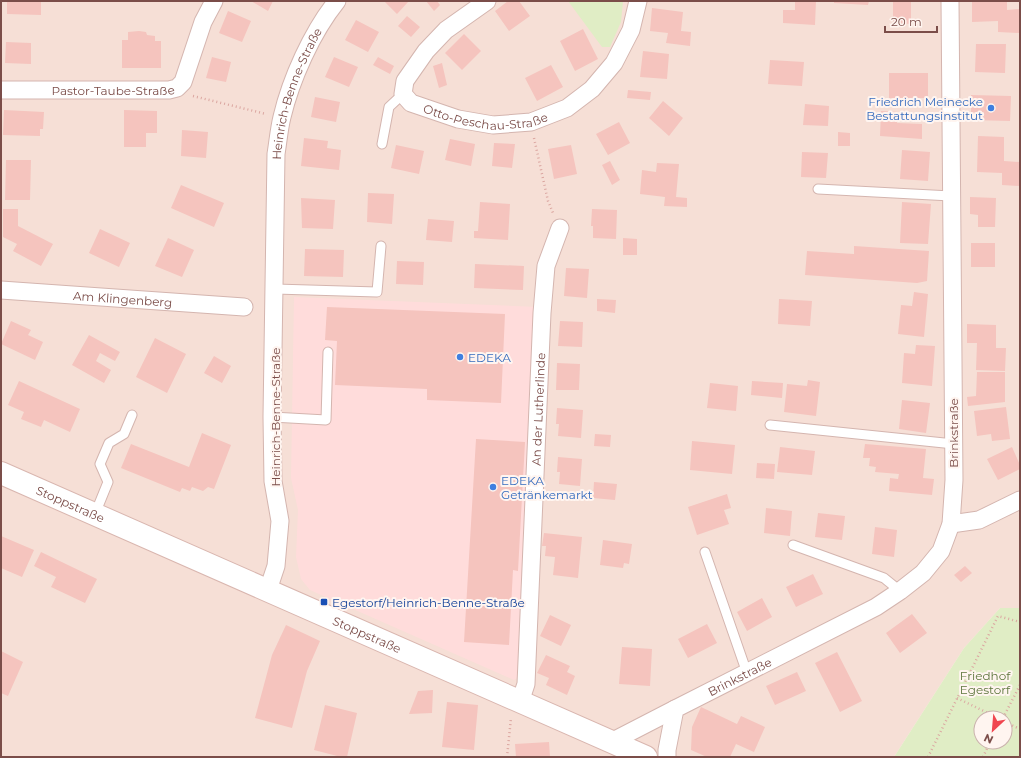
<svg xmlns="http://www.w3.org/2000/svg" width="1021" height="758" font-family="Montserrat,sans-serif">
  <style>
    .residential { fill: #f6dfd6 }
    .commercial { fill: #ffdcdb }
    .green { fill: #e0edc5; fill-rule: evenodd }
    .building { fill: #f5c4be }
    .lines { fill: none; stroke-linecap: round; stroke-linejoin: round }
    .lane-casing { stroke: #d4b5af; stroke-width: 11 }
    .street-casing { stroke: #d4b5af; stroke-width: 19 }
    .secondary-casing { stroke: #d9b6af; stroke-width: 24 }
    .path { stroke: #dba6a0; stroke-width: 2.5; stroke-dasharray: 1 3; stroke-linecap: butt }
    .lane { stroke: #fff; stroke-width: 9 }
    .street { stroke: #fff; stroke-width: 17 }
    .secondary { stroke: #fff; stroke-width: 22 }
    .shop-dot { fill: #3f7fe0; stroke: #fff5f0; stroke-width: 1.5 }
    .transit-dot { fill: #1a4fb4; stroke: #fff5f0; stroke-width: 1.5 }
    .labels { text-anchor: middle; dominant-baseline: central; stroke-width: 4; stroke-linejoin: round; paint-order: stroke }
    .street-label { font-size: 12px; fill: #7b4d49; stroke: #fff5f0 }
    .shop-label { font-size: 12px; fill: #366cbe; stroke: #fff5f0; text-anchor: start }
    .transit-label { font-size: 12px; fill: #164399; stroke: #fff5f0; text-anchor: start }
    .park-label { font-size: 12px; fill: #5c753b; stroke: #fff5f0 }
  </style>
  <rect width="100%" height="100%" fill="#feefe8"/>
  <path class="residential" d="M1,1H1020V608H1000L964,648L894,757H1Z"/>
  <path class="commercial" d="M294,297L538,307L522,675L514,680L310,590L301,579L296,557L298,510L291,478Z"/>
  <path class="green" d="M568,1H623L621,22L610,47H602Z
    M1000,608H1020V757H894L964,648ZM981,718H1005V742H981Z"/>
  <path class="building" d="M7,1H41V15L7,14Z
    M251,1H273L268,11Z
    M384,1H409L397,14Z
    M426,1H437L440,5L434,11Z
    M508,1H519L530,16L509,31L495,11Z
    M795,1H816L815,25L783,23V10H795Z
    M834,1H869L868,5L834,3Z
    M893,1H911V24L893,23Z
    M972,1H1007V10L1019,9V33L998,32V21L972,22Z
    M652,8L683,12L681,31L691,32L690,46L666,43L668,33L650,31Z
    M228,11L251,21L242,42L219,33Z
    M407,16L420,27L411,37L398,26Z
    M356,20L379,32L368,52L345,40Z
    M583,29L598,59L575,71L560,41Z
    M139,31L146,32L147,35L155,36V41H161V68H122V40H128V32Z
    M464,34L481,51L462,70L445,53Z
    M6,42L31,43V64L5,63Z
    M976,44H1006L1005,73L975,72Z
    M643,51L669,54L667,79L640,77Z
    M212,57L231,62L226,82L206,78Z
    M334,57L358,67L349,87L325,77Z
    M378,57L394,66L390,74L373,65Z
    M770,60L804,62L802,86L768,84Z
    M442,63L447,85L439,88L433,66Z
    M551,65L563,87L537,101L525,78Z
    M889,73H928V98H889Z
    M628,90L651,92L650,100L627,98Z
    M971,95L1011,96L1010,121L971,120Z
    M315,97L340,102L336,122L311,117Z
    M663,101L683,118L669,136L649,118Z
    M805,104L829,106L828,126L803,125Z
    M4,110L44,112L43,129H40V136L3,135Z
    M124,110L157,111V133H146V147H124Z
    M881,111L898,112L897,123L922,124V139L880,136Z
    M619,122L630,143L608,155L596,134Z
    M182,130L208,132L206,158L181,156Z
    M838,132L850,133V146H838Z
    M978,136L1004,137V161L1020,162V186L1002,185V173L977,172Z
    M304,138L328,141L327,148L341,150L339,170L301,166Z
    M450,139L475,144L471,166L445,160Z
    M494,143L515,144L512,168L492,166Z
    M396,145L424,151L419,174L391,168Z
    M571,145L577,174L554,179L548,149Z
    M902,150L930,152L928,181L900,179Z
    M802,152L828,153L826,178L801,177Z
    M6,160H31L30,200H5Z
    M610,161L620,180L612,185L602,165Z
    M657,163L679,164L676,197L687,198V207L664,206L665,197L640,194L642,170L656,172Z
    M181,185L224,203L214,227L171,208Z
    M368,193L394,194L392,224L367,222Z
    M970,197L996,198L995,227H978V215L970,214Z
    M301,198L335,200L333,229L302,228Z
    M480,202L510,204L508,240L474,238V231H478Z
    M902,202L931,204L928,244L900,243Z
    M3,209H18V226L53,244L41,266L13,251L17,244L3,237Z
    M592,209L617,210L616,239L593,238V226H591Z
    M428,219L454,221L452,242L426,240Z
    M100,229L130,243L119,267L89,253Z
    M168,238L194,250L182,277L155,266Z
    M623,238L637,239V255H623Z
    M971,243H995V267H971Z
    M854,246L929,251L927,281L917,283L805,275L807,251L854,254Z
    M305,249L344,250L343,277L304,276Z
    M397,261L424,262L423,285L396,284Z
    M475,264L524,266L523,290L474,288Z
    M566,268L589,269L587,298L564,296Z
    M914,292L928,294L924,337L898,334L901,305L912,306Z
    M597,299L616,300L615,313L597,311Z
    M779,299L812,301L810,326L778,324Z
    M327,307L505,314L501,403L427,400V389L335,385L337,341L325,340Z
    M11,321L31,330L28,335L43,342L35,360L1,344Z
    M560,321L583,322L582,347L558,346Z
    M967,324L996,325V348H1006L1005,371L976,370L977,343H967Z
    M89,335L120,352L115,361L100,353L96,361L111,370L104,383L72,365Z
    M155,338L186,354L167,393L136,377Z
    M916,345L935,346L932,386L902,383L904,353L915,354Z
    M214,356L231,366L222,383L204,373Z
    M557,363L580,364L579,390H556Z
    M977,372H1005V402L968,406L967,397L976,396Z
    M808,380L820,382L816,416L784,412L787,384L807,386Z
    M19,381L80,409L70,432L44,420L41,427L21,419L24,412L8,405Z
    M752,381L783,383L782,398L751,395Z
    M710,383L738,386L736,411L707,408Z
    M902,400L930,403L926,433L899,429Z
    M1006,407L1010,439L992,441L991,434L977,436L974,411Z
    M557,408L583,410L581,438L558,436L559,424H556Z
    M202,433L231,445L214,489L208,487L203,491L192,487L190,491L182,488L180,492L121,468L131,444L189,467Z
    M595,434L611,435L610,447L594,446Z
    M476,439L525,442L518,571L513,570L509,645L464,642Z
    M692,441L735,445L732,474L690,470Z
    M865,444L926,449L923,478L934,479L932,495L889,491L890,478L898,479L899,474L875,472L876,467L869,466L870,458H863Z
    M780,447L815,451L812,475L777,472Z
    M1012,447L1020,465V469L998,480L987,459Z
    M558,457L582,459L580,486L559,484L560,472H557Z
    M757,463L775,464L774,479L756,478Z
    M594,482L617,484L615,500L593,498Z
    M727,494L731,508L724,510L729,524L697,535L688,507Z
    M766,508L792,511L790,536L764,533Z
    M818,513L845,516L842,540L815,537Z
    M875,527L897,530L894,557L872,554Z
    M544,533L582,537L578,578L553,575L555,557L545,556L546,546H542Z
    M1,536L34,550L22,577L1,568Z
    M603,540L632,544L629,564L624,563L623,568L600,565Z
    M41,552L97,579L85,603L51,587L56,577L34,566Z
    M965,566L972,573L961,582L954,575Z
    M813,574L823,594L796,607L786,587Z
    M762,598L772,617L747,631L737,612Z
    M912,614L927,633L900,653L886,633Z
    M550,615L571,625L561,646L540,636Z
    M707,624L717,643L688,658L678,639Z
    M286,625L320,641L307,671L292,728L255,718L272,655Z
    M622,647L652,649L650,686L619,684Z
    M1,651L23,662L8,696L1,693L2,662H1Z
    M837,652L862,701L840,712L815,663Z
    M546,655L570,666L567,672L575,676L567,695L546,685L549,678L537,673Z
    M797,672L806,691L775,705L766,686Z
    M433,690L432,713L409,714L418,691Z
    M447,702L478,705L474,750L442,747Z
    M325,705L357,713L347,757H341L314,750Z
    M701,707L737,724L741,716L765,727L754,752L736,744L730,757H707L691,750L692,727Z
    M1005,728L1012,732L1008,741L1005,740Z
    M549,742L550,757H516L515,744Z"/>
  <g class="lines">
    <g class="lane-casing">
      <path id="lane" d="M382,144L389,107L403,94
        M818,189L951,196
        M275,289L377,292L381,246
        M272,417L326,420L328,352
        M770,425L954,444
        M95,514L108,482L100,464L109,443L124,434L132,415
        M793,545L884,578L900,591
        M705,552L747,673"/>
    </g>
    <g class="street-casing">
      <g id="street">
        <path id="s1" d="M487,1L446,30L426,51L405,81L403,94L411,103L458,119L493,125L531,122L567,108L592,89L614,63L631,30L638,1"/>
        <path id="s2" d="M1,90H169L177,88L183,82L203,22L214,1"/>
        <path id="s3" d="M1,290L244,307"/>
        <path d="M951,524L979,520L1020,500"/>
        <path id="s4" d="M268,590L276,566L280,521L273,481L272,417L276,154C278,142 279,129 282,117C291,79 312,32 337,1"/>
        <path id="s5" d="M520,702L526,684L542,313L546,266L560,228"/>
        <path d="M611,742L675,709"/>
        <path id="s6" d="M667,757V750L675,709L876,607L900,591L923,573L941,551L951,524L954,480L950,1"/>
      </g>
    </g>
    <g class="secondary-casing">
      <g id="secondary">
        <path id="s7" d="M1,473L646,757"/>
      </g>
    </g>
    <path class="path" d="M193,96L266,114
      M534,138L548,201L553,213
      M957,698L998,718
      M1003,718L1020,685
      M1005,722L1020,729
      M507,757L511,718
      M928,757L998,616L1020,622
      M983,757L990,742"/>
    <use href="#lane" class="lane"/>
    <use href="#street" class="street"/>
    <use href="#secondary" class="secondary"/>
  </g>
  <g class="shop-dot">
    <circle cx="991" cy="108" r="4"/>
    <circle cx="460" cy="357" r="4"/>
    <circle cx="493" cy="487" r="4"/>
  </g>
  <rect class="transit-dot" x="320" y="598" width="8" height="8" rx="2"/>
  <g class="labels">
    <g class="street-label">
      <text stroke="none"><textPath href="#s2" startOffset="112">Pastor-Taube-Straße</textPath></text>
      <text stroke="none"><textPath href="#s4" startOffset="502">Heinrich-Benne-Straße</textPath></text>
      <text stroke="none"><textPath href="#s1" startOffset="218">Otto-Peschau-Straße</textPath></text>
      <text stroke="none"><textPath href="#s3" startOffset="122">Am Klingenberg</textPath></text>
      <text stroke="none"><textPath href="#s5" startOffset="294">An der Lutherlinde</textPath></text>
      <text transform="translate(275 417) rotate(-90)">Heinrich-Benne-Straße</text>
      <text transform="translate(953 433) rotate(-90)">Brinkstraße</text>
      <text stroke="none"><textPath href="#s7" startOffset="76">Stoppstraße</textPath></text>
      <text stroke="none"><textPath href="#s7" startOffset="400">Stoppstraße</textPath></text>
      <text stroke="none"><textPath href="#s6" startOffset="121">Brinkstraße</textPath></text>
    </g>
    <g class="shop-label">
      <text x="983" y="101" text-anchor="end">Friedrich Meinecke<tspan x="983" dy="14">Bestattungsinstitut</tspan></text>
      <text x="468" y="357">EDEKA</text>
      <text x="501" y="480">EDEKA<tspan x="501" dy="14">Getränkemarkt</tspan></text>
    </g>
    <g class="transit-label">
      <text x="332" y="602">Egestorf/Heinrich-Benne-Straße</text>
    </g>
    <g class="park-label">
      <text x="985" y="675">Friedhof<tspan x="985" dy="14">Egestorf</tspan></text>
    </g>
  </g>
  <rect width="1021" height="758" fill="none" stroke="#7b4d49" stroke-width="4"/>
  <g transform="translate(993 730) rotate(206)"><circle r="19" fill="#fff5f0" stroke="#cab2ad"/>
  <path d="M0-3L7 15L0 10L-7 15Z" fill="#f0454f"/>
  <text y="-6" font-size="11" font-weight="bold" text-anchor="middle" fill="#7b4d49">N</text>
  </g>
  <path d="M885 26v6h52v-6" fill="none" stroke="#7b4d49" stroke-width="2"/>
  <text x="891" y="26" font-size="12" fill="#7b4d49" stroke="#fff5f0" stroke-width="3" paint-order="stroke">20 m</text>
</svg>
